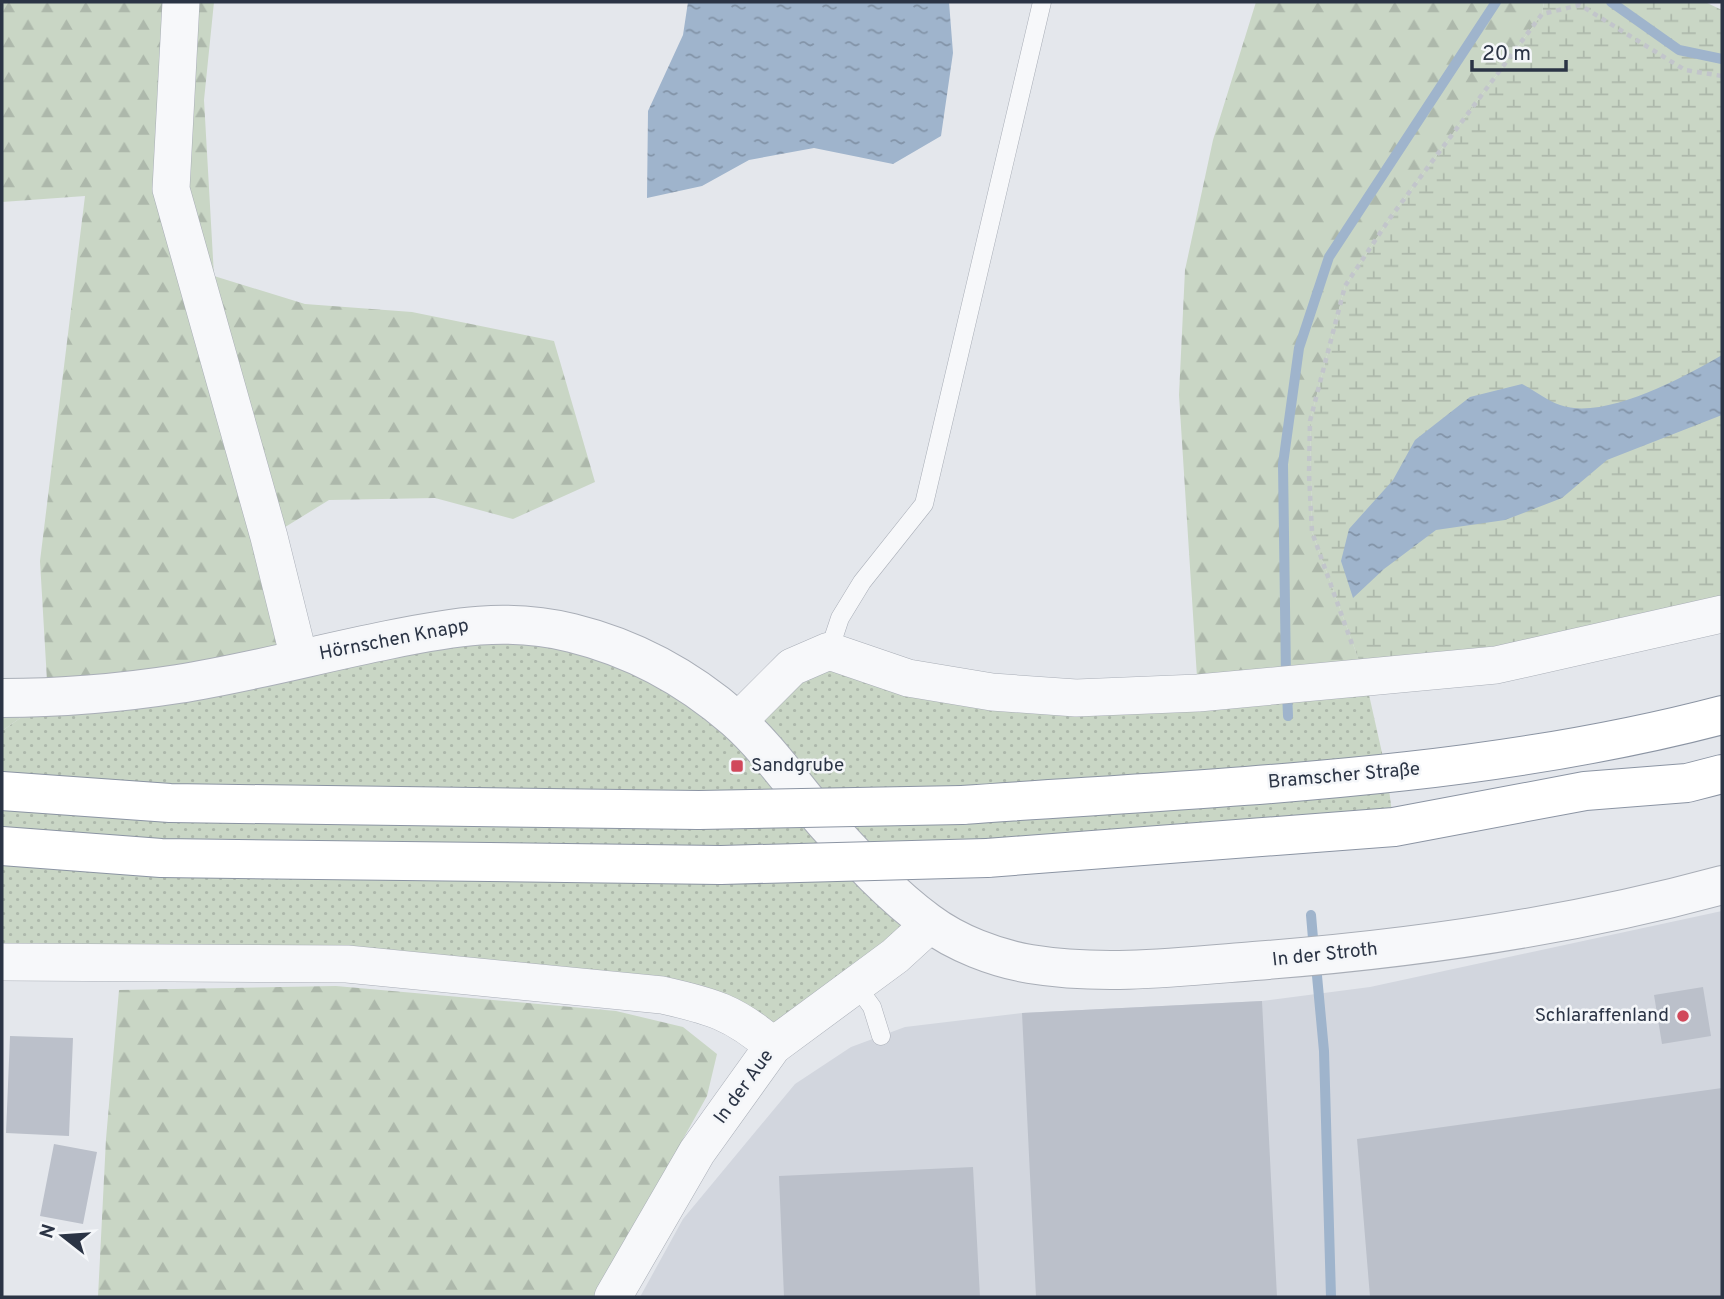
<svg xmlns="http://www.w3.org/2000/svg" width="1724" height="1299" font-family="Overpass,sans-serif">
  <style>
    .built { fill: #d2d6de }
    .grass { fill: url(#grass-dots) }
    .forest { fill: url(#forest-firs) }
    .wetland { fill: url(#wetland-marsh) }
    .water { fill: url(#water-ripples) }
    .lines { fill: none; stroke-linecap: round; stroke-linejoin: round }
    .stream { stroke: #9fb4cc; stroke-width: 10 }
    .building { fill: #bbc0ca }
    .service-casing { stroke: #a9aeb7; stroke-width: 19 }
    .minor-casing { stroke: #a9aeb7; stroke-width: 38 }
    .tertiary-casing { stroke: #a9aeb7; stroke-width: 40 }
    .trunk-casing { stroke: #8b94a3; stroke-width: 40 }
    .path { stroke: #c2c5cb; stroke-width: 4.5; stroke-dasharray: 5 5; stroke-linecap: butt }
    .service { stroke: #f7f8fa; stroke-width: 18 }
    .minor { stroke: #f7f8fa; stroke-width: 37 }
    .tertiary { stroke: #f7f8fa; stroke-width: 38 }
    .trunk { stroke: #fff; stroke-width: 38 }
    .trunk-bridge-casing { stroke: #8b94a3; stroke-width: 40; stroke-linecap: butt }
    .trunk-bridge { stroke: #fff; stroke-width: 38 }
    .poi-dot { fill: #d1495b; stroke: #f4f6f9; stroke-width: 2.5 }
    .labels { text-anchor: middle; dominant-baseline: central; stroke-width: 5; stroke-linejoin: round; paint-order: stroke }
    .street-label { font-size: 19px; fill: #2b3445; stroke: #f4f6f9 }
    .poi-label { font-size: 19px; fill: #2b3445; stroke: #f4f6f9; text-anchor: start }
  </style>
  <defs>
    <pattern id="grass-dots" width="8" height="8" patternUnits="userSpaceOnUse" patternTransform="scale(1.75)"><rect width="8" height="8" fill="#c9d6c5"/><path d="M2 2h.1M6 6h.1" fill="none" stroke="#adb8ab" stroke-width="1.8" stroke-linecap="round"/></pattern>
    <pattern id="forest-firs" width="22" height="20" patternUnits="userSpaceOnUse" patternTransform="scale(1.75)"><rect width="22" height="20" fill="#c9d6c5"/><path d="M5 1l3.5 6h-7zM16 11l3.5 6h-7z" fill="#adb8ab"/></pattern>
    <pattern id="wetland-marsh" width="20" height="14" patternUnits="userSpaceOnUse" patternTransform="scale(1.75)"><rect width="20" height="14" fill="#c9d6c5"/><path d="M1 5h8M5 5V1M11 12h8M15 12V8" fill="none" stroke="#adb8ab"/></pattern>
    <pattern id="water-ripples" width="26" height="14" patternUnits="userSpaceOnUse" patternTransform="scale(1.75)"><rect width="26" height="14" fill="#9fb4cc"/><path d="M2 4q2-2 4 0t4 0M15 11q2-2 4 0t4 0" fill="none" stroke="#8293a7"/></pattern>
  </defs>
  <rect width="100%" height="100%" fill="#e4e7ec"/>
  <path class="built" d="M1722,911V1297H640L683,1219L795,1084L851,1047L905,1027L1022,1013L1262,1001L1370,987Z"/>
  <path class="grass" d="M517,623L720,707L829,651L992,692L1365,677L1387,775L1394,827L865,862L930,924L773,1046L662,995L2,962V731L48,698Z"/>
  <path class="forest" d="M2,2H214L204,100L214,276L305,304L412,312L554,341L595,482L513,519L435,498L329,500L269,537L299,658L48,698L2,731V698H48L40,561L85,196L2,202Z
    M1256,2H1544L1542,14L1390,218L1345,286L1310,421L1312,532L1365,677L1198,693L1179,395L1185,270L1213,140Z
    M336,986L616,1011L683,1027L717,1054L707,1096L595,1297H98L106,1139L119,990Z"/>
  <path class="wetland" d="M1544,2H1705L1722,10V614L1365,677L1312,532L1310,421L1345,286L1390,218L1542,14Z"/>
  <path class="water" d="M688,2H949L953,53L941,136L893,164L814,148L749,160L702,186L647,198L648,111L683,35Z
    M1722,355V415L1607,460L1562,498L1505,520L1436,530L1384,569L1353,598L1341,561L1349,529L1393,480L1415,440L1470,397L1522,384C1534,390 1547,401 1560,405C1604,421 1684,377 1722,355Z"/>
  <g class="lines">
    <path class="stream" d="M1611,2L1679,50L1722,59
      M1286,677L1283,464L1299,348L1329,257L1496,2
      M1287,692L1288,716
      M1311,915L1314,950
      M1316,965L1324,1051L1331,1297"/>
  </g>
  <path class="building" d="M1703,987L1711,1036L1662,1044L1654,995Z
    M1262,1001L1277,1297H1036L1022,1013Z
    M10,1036L73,1038L69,1136L6,1133Z
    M1722,1088V1297H1370L1357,1139Z
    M54,1144L97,1152L83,1224L40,1216Z
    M973,1167L980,1297H784L779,1176Z"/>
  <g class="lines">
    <g class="service-casing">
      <path id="service" d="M829,651L840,618L862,582L924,504L1042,2
        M856,985L872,1007L881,1036"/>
    </g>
    <g class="minor-casing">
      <path id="minor" d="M181,2L171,189L269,537L299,658
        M738,721L792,667L829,651L908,678L992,692L1076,698L1198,693L1496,665L1722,614
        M2,962L347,964L662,995C711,1006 734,1012 773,1046
        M613,1297L697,1152L773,1046L895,956L930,924"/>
    </g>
    <g class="tertiary-casing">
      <path id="tertiary" d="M2,698C60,698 120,693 178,684C248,673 318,654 388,640C451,627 508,617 572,633C633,648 688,678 735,719C770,750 796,790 827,825C857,858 891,895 928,922C956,943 995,958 1030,964C1103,976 1180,967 1254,961C1413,949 1568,927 1722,885"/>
    </g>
    <g class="trunk-casing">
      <path id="trunk" d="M2,791L170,803L699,810
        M962,805C1215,787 1475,780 1722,715
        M2,846L161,858L721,865
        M987,858L1394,827L1585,791L1687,783L1722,774"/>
    </g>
    <path class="path" d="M1352,644L1312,532L1309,474L1310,421L1345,286L1390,218L1542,14L1580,5L1685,70L1722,76"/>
    <use href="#service" class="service"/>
    <use href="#minor" class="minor"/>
    <use href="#tertiary" class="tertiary"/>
    <use href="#trunk" class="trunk"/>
    <g class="trunk-bridge-casing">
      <path id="trunk-bridge" d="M699,810L962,805
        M721,865L987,858"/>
    </g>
    <use href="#trunk-bridge" class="trunk-bridge"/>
  </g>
  <g class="poi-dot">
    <rect x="730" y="759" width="14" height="14" rx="3.5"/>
    <circle cx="1683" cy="1016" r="7"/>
  </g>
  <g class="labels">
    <g class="street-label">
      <text transform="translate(394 640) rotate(-11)">Hörnschen Knapp</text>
      <text transform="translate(1344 776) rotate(-5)">Bramscher Straße</text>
      <text transform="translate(1325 955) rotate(-6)">In der Stroth</text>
      <text transform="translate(744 1087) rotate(-54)">In der Aue</text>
    </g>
    <g class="poi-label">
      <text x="751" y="766">Sandgrube</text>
      <text x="1669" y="1016" text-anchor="end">Schlaraffenland</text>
    </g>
  </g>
  <rect width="1724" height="1299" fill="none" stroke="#2b3445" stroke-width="7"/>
  <g transform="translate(63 1236) rotate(287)" stroke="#f4f6f9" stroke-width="5" paint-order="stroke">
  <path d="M0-5L12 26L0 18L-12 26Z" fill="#2b3445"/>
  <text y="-10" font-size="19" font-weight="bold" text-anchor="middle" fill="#2b3445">N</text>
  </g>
  <path d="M1472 60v10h94v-10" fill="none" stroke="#2b3445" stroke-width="3.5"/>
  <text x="1482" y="60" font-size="21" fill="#2b3445" stroke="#f4f6f9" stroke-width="5" paint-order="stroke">20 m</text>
</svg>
